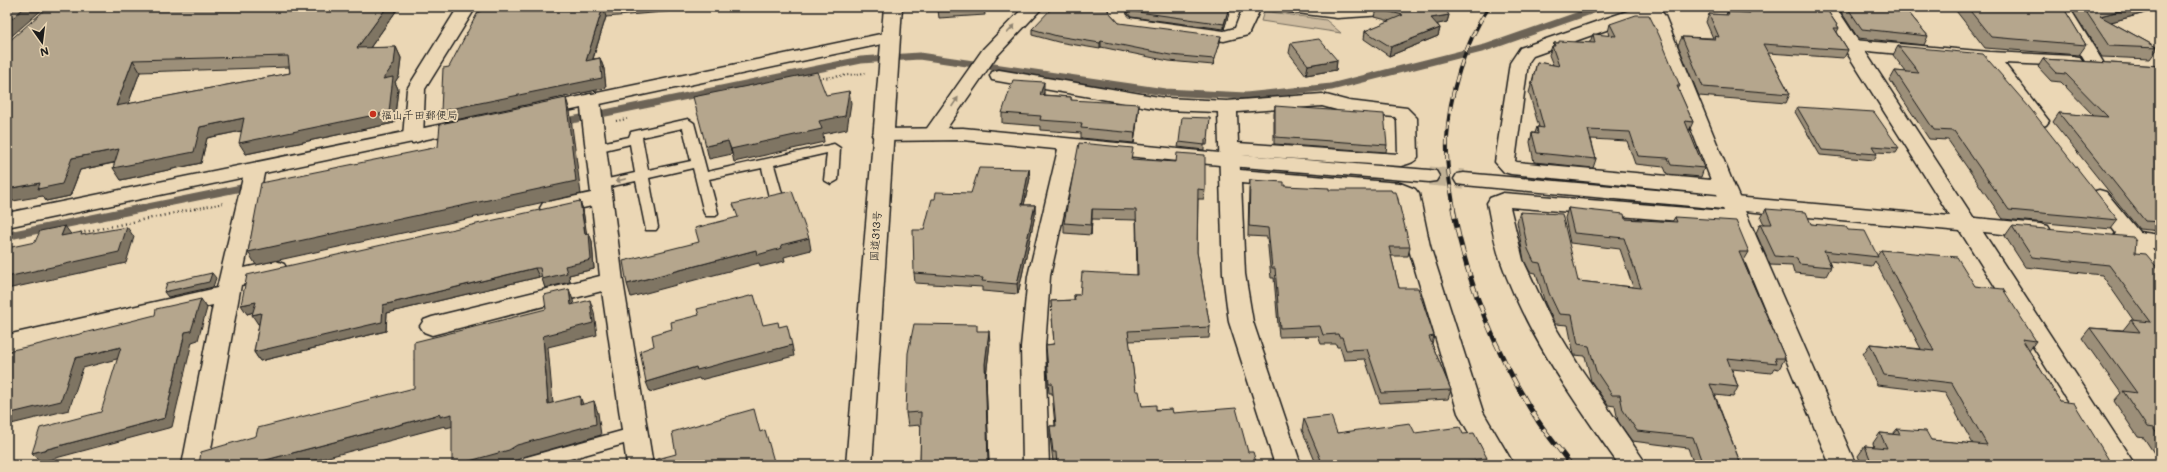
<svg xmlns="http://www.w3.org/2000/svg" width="2167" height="472" font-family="Mali,'Klee One',sans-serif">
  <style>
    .green { fill: #cdbb9f; stroke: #746c5e }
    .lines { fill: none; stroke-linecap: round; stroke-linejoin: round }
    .stream-far1 { stroke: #6c6457; stroke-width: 7 }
    .stream { stroke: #6c6457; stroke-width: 8 }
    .tertiary-tunnel { stroke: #c2b296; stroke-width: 19; stroke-dasharray: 19 10; stroke-linecap: butt }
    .service-casing { stroke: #1c1c1c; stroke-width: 3 }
    .minor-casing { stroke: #1c1c1c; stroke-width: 3 }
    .tertiary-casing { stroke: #1c1c1c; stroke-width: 3 }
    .trunk-casing { stroke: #1c1c1c; stroke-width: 3 }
    .path-far1 { stroke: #1c1c1c; stroke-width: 2; stroke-dasharray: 1 2.5; stroke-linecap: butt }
    .path { stroke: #1c1c1c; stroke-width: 2.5; stroke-dasharray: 1 3.5; stroke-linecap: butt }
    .service { fill: #ebd7b5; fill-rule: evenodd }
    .minor { fill: #ebd7b5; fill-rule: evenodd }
    .tertiary { fill: #ebd7b5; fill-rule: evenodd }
    .trunk { fill: #ebd7b5; fill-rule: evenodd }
    .rail-far1-casing { stroke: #1c1c1c; stroke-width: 4 }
    .rail-casing { stroke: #1c1c1c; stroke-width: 5 }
    .rail-far1 { stroke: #ebd7b5; stroke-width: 2.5; stroke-dasharray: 8; stroke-linecap: butt }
    .rail { stroke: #ebd7b5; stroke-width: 3.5; stroke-dasharray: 10; stroke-linecap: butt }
    .wall { fill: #9c8f79; stroke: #1c1c1c; fill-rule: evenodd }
    .shaded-wall { fill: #7f7463; stroke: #1c1c1c }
    .building { fill: #b5a68d; stroke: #1c1c1c; fill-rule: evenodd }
    .oneway { fill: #8e8370 }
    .poi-dot { fill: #c8321e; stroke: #ebd7b5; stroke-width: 1.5 }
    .labels { text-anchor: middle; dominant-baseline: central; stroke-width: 4; stroke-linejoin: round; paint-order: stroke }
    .poi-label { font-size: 11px; fill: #1c1c1c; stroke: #ebd7b5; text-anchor: start }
    .street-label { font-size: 11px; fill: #1c1c1c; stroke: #ebd7b5 }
  </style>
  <rect width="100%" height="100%" fill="#ebd7b5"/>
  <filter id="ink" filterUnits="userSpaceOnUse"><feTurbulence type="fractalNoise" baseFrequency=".025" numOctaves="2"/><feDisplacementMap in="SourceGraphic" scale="8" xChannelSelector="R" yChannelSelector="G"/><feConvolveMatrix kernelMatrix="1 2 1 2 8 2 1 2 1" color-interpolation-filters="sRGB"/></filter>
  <g filter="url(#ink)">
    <path class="green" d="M1264,11L1326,20L1341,33L1261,21Z"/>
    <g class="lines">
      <path class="stream-far1" d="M562,122L861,60L919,56L1165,92L1246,96L1331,87L1485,48L1602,7
        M138,209L251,186"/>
      <path class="stream" d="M7,236L143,208"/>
      <path class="tertiary-tunnel" d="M1429,176L1464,179"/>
      <g class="service-casing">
        <path id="service" d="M688,119L694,123L707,172L834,144L840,148L838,180L831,184L824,180L827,153L774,165L783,197L776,201L769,197L762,168L709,179L718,213L716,216H706L704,213L693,168L649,178L658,227L656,230H646L636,181L599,189L592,185L594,182L635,173L630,144L596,152L590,148L591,145L629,137L631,132ZM683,128L691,161L648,170L642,137Z
          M636,427L642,429L644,434L642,439L548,465H514L517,460L523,458Z"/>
      </g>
      <g class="minor-casing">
        <path id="minor" d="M458,7H476L425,89L423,137L420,141L413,143L406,141L403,137L407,89Z
          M1024,7H1043L996,57L940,138L933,140L926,138L923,134L983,49Z
          M1109,7H1127L1126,14L1130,18L1224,31L1235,28L1243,7H1261L1248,35L1224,41L1119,27L1109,16Z
          M1280,7H1441L1438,11L1432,12L1337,18L1289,12L1283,11Z
          M1639,7H1665L1661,11L1665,16L1735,188L1856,465H1830L1730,225L1510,207L1523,260L1551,320L1577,363L1647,465H1619C1574,401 1526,334 1500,259C1494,241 1491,222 1487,203L1490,198L1503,193L1724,211L1717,194L1511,174L1504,172L1495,162L1510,63L1520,48ZM1646,16L1648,18L1711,180L1517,162L1515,161L1528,63L1533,56Z
          M2051,7H2069L2103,62L2100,66L2094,67L2088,66Z
          M1853,40L1990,52L2073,56L2079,57L2082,61L2079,65L2073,66L2004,63L2049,121L2046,125L2039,127L2032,125L1984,62L1847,49L1844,45L1847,41Z
          M999,70L1165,98L1227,101L1322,94L1349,101L1407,108L1417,118L1418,157C1414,163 1408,164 1401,166L1239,155L1240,170L1400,183L1415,189L1419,194L1430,246L1483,412L1514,465H1487L1458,413L1408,246L1398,197L1241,183L1245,274L1253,322L1301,465H1275L1229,322L1223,274L1218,112L1165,110L992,80L990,76L992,72ZM1322,106L1348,113L1395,117L1397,120L1398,154L1238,143L1237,112Z
          M590,94L597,96L600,100L623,281L653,465H627L602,291L432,335L424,332L420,326L424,320L432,317L600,276L592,206L551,215L543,213L540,208L543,203L591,193L580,100L583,96Z
          M1069,139L1076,141L1079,145L1050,276L1045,347L1049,465H1023L1021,347L1028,276L1059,145L1062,141Z
          M255,163L262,165L265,169L244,268L276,261L284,264L287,269L284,274L241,285L208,465H182L213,305L7,353V335L217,288L245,169L248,165Z
          M2099,190L2106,192L2139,232L2160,235V249L2152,248L2160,259V282L2152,279L2125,245L2116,243L2113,238L2116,233L2088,197L2092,192Z
          M1965,217L2040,224L2048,226L2051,231L2048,236L2040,238L1957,229L1954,224L1957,219Z"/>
      </g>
      <g class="tertiary-casing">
        <path id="tertiary" d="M1818,7H1836L2135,465H2108L1960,231L1464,185L1457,184L1454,179L1457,174L1464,173L1950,216Z
          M890,32L896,33L899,37L896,41L539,117L532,115L529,111L532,107L539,105Z
          M468,119L475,121L478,125L475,129L7,227V213Z
          M963,128L1230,154L1429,170L1436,171L1439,176L1436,181L1429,182L1230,166L963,140L882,141L875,139L872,135L875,131L882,129Z"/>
      </g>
      <g class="trunk-casing">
        <path id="trunk" d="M884,7H902L872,465H846Z"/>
      </g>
      <path class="path-far1" d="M816,79L865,73
        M616,121L627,119
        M194,209L224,203"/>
      <path class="path" d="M80,233L199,208"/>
      <use href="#service" class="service"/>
      <use href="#minor" class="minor"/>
      <use href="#tertiary" class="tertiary"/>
      <use href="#trunk" class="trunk"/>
      <g class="rail-far1-casing">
        <path id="rail-far1" d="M1454,209C1450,186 1446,163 1447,139C1449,95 1464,44 1489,7"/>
      </g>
      <g class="rail-casing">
        <path id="rail" d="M1453,208C1466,282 1498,358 1538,421C1548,436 1560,450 1571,465"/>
      </g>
      <use href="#rail-far1" class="rail-far1"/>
      <use href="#rail" class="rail"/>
    </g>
    <path class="wall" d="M399,7L370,48L396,47L401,58L399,76L395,82L398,89L394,123L246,154L241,131L207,138L201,163L121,180L114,163L80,170L70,196L46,201L43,196L7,43ZM289,67L290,73L128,104L140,72Z
      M482,7H676L675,11L606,17L593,59L600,58L604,69L606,88L446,122Z
      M919,7H984L985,15L939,18L938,10L919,11Z
      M1128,7H1231L1224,29L1131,17L1128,13Z
      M1741,7H1825L1839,28L1837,32L1848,50L1844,58L1768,53L1790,94L1786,103L1699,96L1678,45L1682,37L1713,38L1706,22L1709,14L1726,15L1727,12L1744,13Z
      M1838,7H1904L1928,36L1924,45L1858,38Z
      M1953,7H2063L2086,45L2079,55L1985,48Z
      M2070,7H2160V9L2111,22L2158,48L2150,59L2102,57Z
      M1377,9L1449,15L1447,22L1437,24L1440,28L1438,36L1389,56L1364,39L1365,31L1390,21L1375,17Z
      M1108,11L1119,23L1220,42L1213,65L1169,61L1101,47L1100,49L1058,42L1032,35V29Z
      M1610,24L1680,86L1678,89L1693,122L1689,131L1704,168L1701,177L1667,174L1664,167L1635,164L1627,141L1591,139L1596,159L1593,168L1534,162L1530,142L1532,133H1535L1537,127H1539L1529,93L1537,62L1553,65L1549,55L1552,46H1553L1554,43L1590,42L1593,34L1609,36L1608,32Z
      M1291,43L1337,60L1336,70L1306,75L1289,53Z
      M1898,46L2118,220L2111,229L2003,219L1948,140L1929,139L1890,80L1895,71L1906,72L1893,55Z
      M2043,59L2160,66V231L2139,229L2053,122L2059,113L2094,116L2061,82L2051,81L2038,67Z
      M1044,92V95L1071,97V100L1138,114L1134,143L1081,138V133L1040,130V126L1002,123V113Z
      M1275,106L1387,145L1386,152L1274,144V114Z
      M1797,107L1899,148L1896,153L1875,152L1877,154L1874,160L1820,155L1795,112Z
      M1210,118L1207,145H1204V150L1178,147L1179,142Z
      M1132,159L1205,190L1204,199H1198L1197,252L1210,327L1209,338L1129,341L1136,391L1142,406L1173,413L1248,452L1257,465H1057L1056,462H1053L1050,436V426H1055L1052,393H1049L1047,369L1046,345L1054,344L1051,301L1074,300V295H1080L1137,275L1136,220L1092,219L1091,235L1064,233V223Z
      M1029,169L1030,178L1024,205H1035V215L1018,294L982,291V287L915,283L914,273L924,230L971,193Z
      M1250,180L1284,186L1329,190L1410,247L1408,256H1391L1399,288L1434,336L1432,344L1451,390L1448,399L1380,403L1365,359L1344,360L1340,347H1337L1336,344H1321L1318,336L1279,337L1274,278H1271L1267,237L1248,236L1249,189Z
      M580,201L583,210L586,233L592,241L594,269L569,275L570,282L545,288L542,276L539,277L387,313L386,331L260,361L254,352L259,324H258L253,312L247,314Z
      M1568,208L1625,219L1672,222L1675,217L1749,252L1743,262L1785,358L1779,369L1774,368L1771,373L1732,369L1738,387L1733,397L1715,395L1741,465H1694L1688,448L1632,441L1618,421L1615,406L1608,405L1591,381L1585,356L1574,355L1568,325L1555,324L1545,303L1536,273L1530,272L1524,260L1517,222L1520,212L1578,281L1633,287L1620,249L1570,243L1565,218Z
      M1766,209L1811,224L1848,230L1877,256L1881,250L1975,286L2036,341L2029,351L2060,401L2112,465H1862L1858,456L1865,446L1874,447L1873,443L1880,433L1893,434L1897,429L1931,440L1973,444L1945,393L1877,385L1863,354L1870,344L1921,349L1875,261L1872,266L1829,261L1831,267L1826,276L1794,273L1792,266L1770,265L1756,233L1760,224H1764L1761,218Z
      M2012,226L2135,253L2160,271V462L2144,438L2138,437L2114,401L2121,393L2082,338L2090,328L2123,330L2131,320L2134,321L2102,275L2025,267L2005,236Z
      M978,331L990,343L986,376L989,465H920L921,425L908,426L906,413Z
      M1304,419L1337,433L1463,434L1487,458L1484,465H1313L1314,461H1315L1302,430Z"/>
    <path class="shaded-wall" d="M25,7H45L7,40V23Z
      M387,7H399L362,59L357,48Z
      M603,7L606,17L589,71L586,61Z
      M1229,7H1231L1224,29V24Z
      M2135,7H2160V9L2096,26L2100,16Z
      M1449,15L1447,22L1430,26L1431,18Z
      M1440,28L1438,36L1389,56L1391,47Z
      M1221,36L1220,42L1213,65L1214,59Z
      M1101,41V47L1100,49V43Z
      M396,47L401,58L399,76L395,82L398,89L394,123L246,154L239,143L383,79Z
      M600,58L604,69L606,88L446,122L441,111Z
      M133,60L140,72L123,118L116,106Z
      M1337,60L1336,70L1306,75L1308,65Z
      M1044,82V92L1041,105L1040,95Z
      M849,91L851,103L847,129L823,134L824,142L734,162L731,149L819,121Z
      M566,98L570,111L581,194L256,265L248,252Z
      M1139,104L1138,114L1134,143L1135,133Z
      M244,118L251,129L207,138L201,163L121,180L113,168L200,127Z
      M728,141L732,154L709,159L706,146Z
      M119,149L126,160L80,170L70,196L46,201L43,196L7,202V189L40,183L72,158Z
      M1029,169L1030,178L1022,214V205Z
      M580,201L583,210L588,242L585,234Z
      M1035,205V215L1018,294L1017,284Z
      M1092,209V219L1091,235V225Z
      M65,226L73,237L61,236Z
      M127,227L134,237L126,263L7,289V277Z
      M589,233L592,241L594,269L569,275L570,282L545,288L542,279L565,266Z
      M809,238L811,250L784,257L785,261L760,267L759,263L631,297L627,284L756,250Z
      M535,268L539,277L387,313L386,331L260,361L254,352L383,305Z
      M212,273L216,278L213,287L168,297L164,292Z
      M569,289L573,300L576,316L571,305Z
      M201,299L207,308L198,340L192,342L172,427L41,462L32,453L165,418L185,332Z
      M590,300L594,312L597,335L548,347L554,415L548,404L543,336Z
      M256,302L261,310L247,314L241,305Z
      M261,313L267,322L258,324L252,315Z
      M989,331L990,343L986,376L989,465H988L985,364Z
      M792,345L794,356L700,380L699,378L650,392L646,382L696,367Z
      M121,347L128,356L83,368L69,410L7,425V414L75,358Z
      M580,396L584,407L580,405Z
      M594,401L598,413L601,435L523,457L514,462L502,465H455Z
      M440,414H452L458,425L446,428L445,426L298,465H247Z"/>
    <path class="building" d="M7,7H25L7,23Z
      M48,7H387L357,48L396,47L394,64L383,79L393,77L389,112L239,143L244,118L200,127L194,152L113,168L119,149L72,158L62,184L38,189L40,183L7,189V43ZM288,56L290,73L116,106L133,60Z
      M482,7H604H603L586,61L600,58L602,78L441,111L443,68L449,67L478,12L481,11Z
      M938,7H978L939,10Z
      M1053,7H1108V11L1119,23L1221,36L1214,59L1170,55L1101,41L1100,43L1057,36L1032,29Z
      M1128,7H1229L1224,24L1131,11Z
      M1411,7H1444L1449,15L1431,18L1440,28L1391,47L1365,31L1403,15L1377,9Z
      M1749,7H1825L1839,28H1834L1848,50L1763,44L1790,94L1703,87L1682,37L1715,39L1714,36L1719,37L1709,14L1729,15L1727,12L1750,13L1749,10H1751Z
      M1847,7H1904L1928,36L1862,29Z
      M1967,7H2063L2086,45L1991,37Z
      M2083,7H2135L2100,16L2158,48L2109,46Z
      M1636,15H1649L1659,35L1680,86H1677L1693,122L1685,121L1704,168L1671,165L1668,158L1638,156L1630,132L1588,130L1596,159L1537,153L1532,133L1538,134L1537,127L1544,128L1532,84L1537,62L1559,66L1552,46H1555L1554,43H1559V41L1595,43L1593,34L1616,36L1610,24Z
      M1319,39L1337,60L1308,65L1291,43Z
      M1898,46L1983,54L2029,107L2118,220L2009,210L1954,131L1934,130L1895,71L1919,73Z
      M2043,59L2160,66V222L2145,221L2059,113L2108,117L2066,74L2056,73Z
      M817,72L826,95L849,91L845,116L819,121L822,129L731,149L728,141L706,146L693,97Z
      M1013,80L1044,82L1040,95L1071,97V100L1139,104L1135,133L1081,128L1082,123L1040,120L1041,116L1002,113Z
      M566,98L576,181L248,252L261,183L438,147L440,124Z
      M1275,106L1384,114L1387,145L1275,137Z
      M1797,107L1874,112L1899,148L1872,146L1877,154L1822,150Z
      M1182,117L1210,118L1208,140L1205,139V145L1179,142Z
      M1079,143L1133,148L1131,159L1176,162L1177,153L1205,155V190L1198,189L1197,252L1210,327L1128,331L1136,391H1139L1142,406L1156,405V410L1172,409L1173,413L1236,408L1248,452H1253L1257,465H1057L1056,452H1053L1050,426H1056L1052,383H1049L1047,358L1046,345L1054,344L1051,301L1075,300L1074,295H1080L1082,272L1138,275L1136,210L1092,209L1091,225L1064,223Z
      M979,168L1029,169L1022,205H1035L1017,284L982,281L983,278L914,273L913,230H924L932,199H935L936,192L971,193Z
      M1250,180L1284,182V186L1329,188V190H1391L1392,192H1396L1410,247H1389L1399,288H1418L1434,336L1429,337L1451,390L1382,393L1367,349L1346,350L1342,337H1339L1338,334L1323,335L1320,326L1280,328L1275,268H1272L1268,228L1249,226Z
      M792,191L809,238L781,245L782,248L757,255L756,250L627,284L623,261L699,242L695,228L738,217L733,204Z
      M580,201L585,234L589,233L591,260L565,266L567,273L542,279L540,268H535L383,305L382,322L254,352L261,313L252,315L256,302L241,305L247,275Z
      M1568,208L1624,214L1625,219L1677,222L1675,217L1736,221L1749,252H1739L1785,358H1775L1777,363L1727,358L1738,387L1710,384L1741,465H1703L1693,437L1637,431L1623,410L1620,395H1612L1596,371L1589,346L1578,344L1572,315L1559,314L1549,293L1540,263L1534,262L1528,249L1520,212L1562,214L1578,281L1641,288L1624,238L1574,233Z
      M1766,209L1806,212L1811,224L1846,227L1848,230L1865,231L1878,257L1824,251L1831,267L1799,264L1797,258L1775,256L1760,224H1772Z
      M65,226L61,236L82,232L81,235L127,227L119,252L7,277V248L35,242L40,231Z
      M2012,226L2133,237L2136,241L2135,253L2146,254L2160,271V438L2153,428L2147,427L2123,391L2137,393L2090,328L2140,332L2131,320L2151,322L2109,265L2032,257Z
      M1881,250L1957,257L1975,286L2003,289L2036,341L2022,339L2060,401L2074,403L2112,465H1873L1872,464L1865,446L1887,448L1880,433L1900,435L1897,429L1926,431L1931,440L1987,445L1952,383L1884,375L1870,344L1934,351Z
      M212,273L209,282L164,292L167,283Z
      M569,289L571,305L590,300L593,323L543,336L548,404L580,396V405L594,401L596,424L517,445L509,450L455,465H452V414L440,417V414L247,465H199L201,452L256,436L258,428L414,388V342L546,309L544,295Z
      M754,295L763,325L778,322L779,327L787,325L792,345L697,370L696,367L646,382L640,351L654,346L652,335L672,329L671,322L699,315L697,309Z
      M201,299L191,331L185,332L165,418L32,453L40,428L101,412L121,347L75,358L61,401L7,414V351L36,345L155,315L156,309Z
      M914,324L977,325V331H989L985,364L988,462L978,463L979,465H920L921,412L906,413L908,353Z
      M754,409L760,432L765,430L775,465H650V461L676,454L672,432Z
      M1331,416L1337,433L1410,423L1415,433L1460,427L1463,434L1474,433L1487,458L1475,459L1476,461L1450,465H1316L1314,461L1321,460L1304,419Z"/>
    <defs><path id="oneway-solid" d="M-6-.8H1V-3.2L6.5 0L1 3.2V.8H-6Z"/></defs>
    <g class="oneway">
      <use href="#oneway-solid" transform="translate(1011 29) rotate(-47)"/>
      <use href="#oneway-solid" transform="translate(955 102) rotate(-56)"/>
      <use href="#oneway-solid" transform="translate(621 180) rotate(167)"/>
    </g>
  </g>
  <circle class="poi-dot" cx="373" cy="114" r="4"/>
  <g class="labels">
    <g class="poi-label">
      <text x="381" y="114">福山千田郵便局</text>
    </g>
    <g class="street-label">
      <text transform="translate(875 236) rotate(-86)">国道313号</text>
    </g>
  </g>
  <rect width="2167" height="472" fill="none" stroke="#ebd7b5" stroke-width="24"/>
  <rect x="12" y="12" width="2143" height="448" fill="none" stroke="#1c1c1c" stroke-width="1.5" filter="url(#ink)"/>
  <g transform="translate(42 42) rotate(166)" stroke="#ebd7b5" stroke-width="3" paint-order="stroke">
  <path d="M0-3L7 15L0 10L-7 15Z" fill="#1c1c1c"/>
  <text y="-6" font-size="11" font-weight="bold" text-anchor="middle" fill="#1c1c1c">N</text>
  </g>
</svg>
